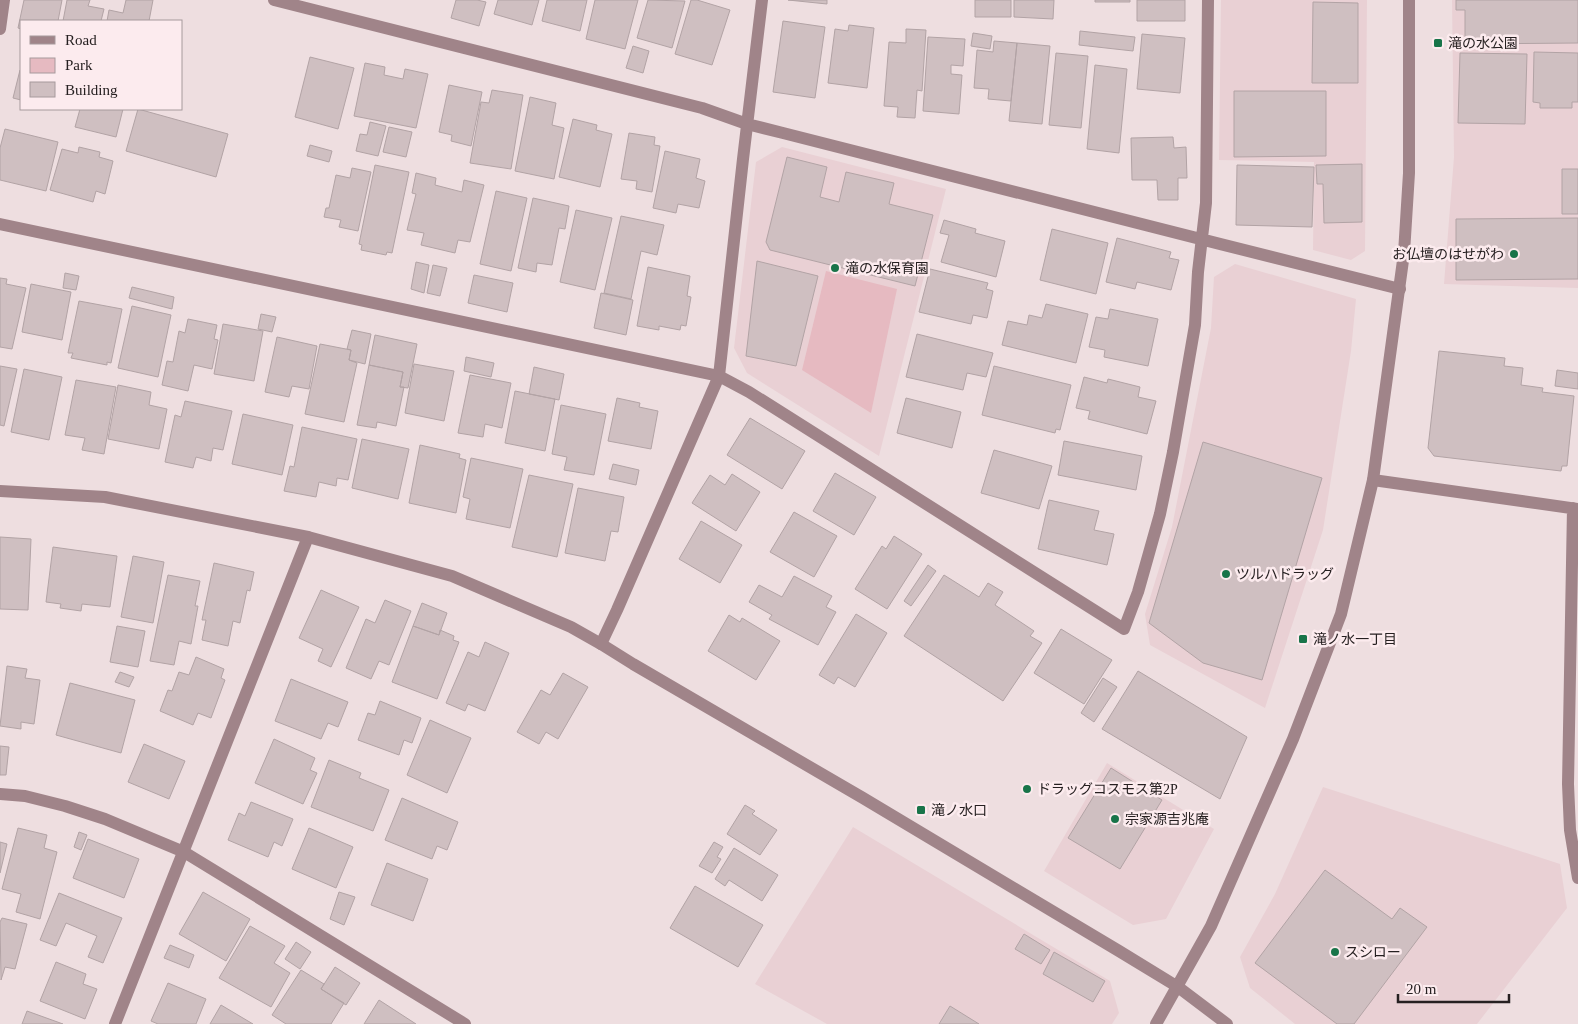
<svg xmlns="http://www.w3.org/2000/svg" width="1578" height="1024" font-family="'Times New Roman','Noto Sans JP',serif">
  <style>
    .built { fill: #e9d0d4 }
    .green { fill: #e6bac1 }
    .building { fill: #cfbfc1; stroke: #b2a3a5 }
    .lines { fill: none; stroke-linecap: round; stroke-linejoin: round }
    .minor { stroke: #a08489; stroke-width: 12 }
    .tertiary { stroke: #a08489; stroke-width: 12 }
    .poi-dot { fill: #187449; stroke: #fcebee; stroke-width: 2 }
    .labels { text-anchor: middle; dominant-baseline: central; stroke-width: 5; stroke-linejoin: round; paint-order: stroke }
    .poi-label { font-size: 14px; fill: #262021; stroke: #fcebee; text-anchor: start }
  </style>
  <rect width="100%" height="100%" fill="#eedee0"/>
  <path class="built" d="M1221,0H1367L1365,251L1351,260L1313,250L1314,162L1219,160Z
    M1452,0H1578V288L1444,284L1454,157Z
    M782,147L946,189L879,456L747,373L734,348L756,162Z
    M1235,264L1356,299L1351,351L1323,530L1265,708L1150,645L1145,614L1172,527L1211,328L1214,277Z
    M1107,763L1214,829L1166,919L1133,925L1044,871Z
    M1323,787L1560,864L1567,908L1477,1024H1295L1250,988L1240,957L1275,894Z
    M853,827L1110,981L1119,1013L1112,1024H827L755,984Z"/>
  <path class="green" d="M826,271L897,289L871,413L802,370Z"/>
  <path class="building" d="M24,0H62L58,21H21V29L18,28Z
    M67,0H90L88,6L104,9L101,21H63Z
    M126,0H153L149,21H107L109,10L123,13Z
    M456,0H477L486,2L479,26L451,18Z
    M498,0H539L532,25L494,14Z
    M547,0H587L580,31L542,21Z
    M595,0H638L625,49L586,39Z
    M648,0L685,1L672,48L637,38Z
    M691,0H697L730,10L712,65L675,54Z
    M788,0H827V4Z
    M975,0H1011V17H975Z
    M1014,0H1054L1053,19L1014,17Z
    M1095,0H1130V2H1095Z
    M1137,0H1185V21H1137Z
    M1456,0H1578V43L1465,44V10H1456Z
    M1313,2L1358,3V83H1312Z
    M783,21L825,27L815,98L773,92Z
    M849,25L874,28L867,88L828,83L835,29L848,31Z
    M906,29L926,30L922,91L917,90L915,118L897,117L898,107L884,106L889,42L906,43Z
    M1080,31L1135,37L1133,51L1079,45Z
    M973,33L992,36L990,49L971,46Z
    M1142,34L1185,38L1180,93L1137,89Z
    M928,37L965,39L963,66L951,65V74L962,75L959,114L923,111Z
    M994,41L1017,43L1011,101L988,99L989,89L974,88L977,50L993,52Z
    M1017,43L1050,46L1042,124L1009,121Z
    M633,46L649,51L643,73L626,68Z
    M1534,52L1578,53V102H1572V108H1540V103L1533,102Z
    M1056,53L1088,56L1081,128L1049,125Z
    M1460,53L1527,54L1525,124L1458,123Z
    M310,57L354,68L338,129L295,117Z
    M365,63L385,67L384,75L403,79L405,69L428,74L416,128L354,116Z
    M1095,65L1127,69L1119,153L1087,149Z
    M20,70H21V100L13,98Z
    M449,85L482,92L471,146L451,141L452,135L439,132Z
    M492,90L523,95L511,169L470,163L481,102L489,103Z
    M1234,91H1326V156L1234,157Z
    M530,97L556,103L552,125L564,128L554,179L515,171Z
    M80,109H123L116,137L75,127Z
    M138,109L228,134L216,177L126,151Z
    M573,119L597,125L596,130L612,134L600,187L559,177Z
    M370,122L386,126L378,156L356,151L360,134L367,135Z
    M389,127L412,132L406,157L383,152Z
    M5,129L58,142L46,191L0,180V148Z
    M629,133L655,137L654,145L660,146L652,192L636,189L637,181L621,179Z
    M1173,137L1174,148L1186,147L1187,178H1178V200H1158L1157,180H1132L1131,138Z
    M310,145L332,151L329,162L307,156Z
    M79,147L100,152L99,157L113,161L105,194L96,191L93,202L50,190L62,149L78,153Z
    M665,151L700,159L696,178L705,181L699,208L678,204L676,213L653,208Z
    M787,157L827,167L820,197L839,202L846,172L894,183L889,204L933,215L915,286L770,250L766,242Z
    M1362,164V222L1324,223L1323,184H1317L1316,165Z
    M375,165L409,172L392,253L387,252L386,255L361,250L362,245L359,244Z
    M1237,165L1314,167L1312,227L1236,225Z
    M352,168L371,172L358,231L339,227L341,220L324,217L326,208H329L336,175L350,178Z
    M1562,169H1578V214H1562Z
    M416,173L436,178L435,185L462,192L464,180L484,185L470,242L458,240L455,253L421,245L424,233L407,230L416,194L412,193Z
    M496,191L527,198L511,271L480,264Z
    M533,198L569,206L565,229L559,228L552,265L537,263L536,272L518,268Z
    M576,210L612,218L595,290L560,282Z
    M621,216L664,225L657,255L641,251L631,299L604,293Z
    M1578,218V279L1456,280V219Z
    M944,220L976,229L975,233L1005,241L996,277L941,262L949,235L940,233Z
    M1052,229L1108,243L1096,294L1040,280Z
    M1117,238L1171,252L1169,258L1179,260L1171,290L1137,282L1135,289L1106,282Z
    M757,261L818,276L796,366L746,356Z
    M416,262L429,265L424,293L411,289Z
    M433,265L447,268L440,296L427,293Z
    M648,267L690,276L687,296L691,297L686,326L681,325L680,330L659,326V330L637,326Z
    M930,269L988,283L986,289L993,291L987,318L973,315L971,324L919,312Z
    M65,273L79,276L76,290L63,288Z
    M474,275L513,283L507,312L468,303Z
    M0,278L7,279L6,284L26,288L12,349L0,347Z
    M31,284L71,292L62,340L22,332Z
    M132,287L174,297L172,309L129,298Z
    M601,293L633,300L626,335L594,328Z
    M79,301L122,309L111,363L107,362V365L71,358L73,353H68Z
    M1046,304L1088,314L1076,363L1002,345L1008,321L1027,325L1029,315L1042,318Z
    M132,306L171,315L158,377L118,368Z
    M1110,309L1158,319L1148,366L1104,357L1105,350L1089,347L1096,317L1108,319Z
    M261,314L276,317L272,332L258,329Z
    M188,319L217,325L214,339L218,340L212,369L194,365L188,391L162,385L167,361L173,362L179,331L185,333Z
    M223,324L263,331L254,381L214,374Z
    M352,330L371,334L365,364L349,360L351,350L347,349Z
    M917,334L993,353L986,377L967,373L963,390L906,377Z
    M375,335L417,344L408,388L400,387L403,372L369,365Z
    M277,337L317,346L309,389L292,386L289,397L265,392Z
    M320,344L351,350L349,360L357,363L344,422L305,414Z
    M1439,351L1505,358L1504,366L1523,368L1521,385L1543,388L1542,392L1574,396L1567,466H1562L1561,471L1434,456L1428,448Z
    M466,357L494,363L491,377L464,371Z
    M414,364L454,371L444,421L405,413Z
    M369,365L403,372L400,387H404L396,426L377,422L376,428L357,425Z
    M0,366L17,369L4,426L0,425Z
    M994,366L1071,385L1060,430L1056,429L1055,433L982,415Z
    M534,367L564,374L559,400L529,394Z
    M24,369L62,377L49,440L11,432Z
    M1557,370L1578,373V389L1555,386Z
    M470,375L511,383L502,428L485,424L483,437L458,433Z
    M1084,377L1107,383L1108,379L1140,387L1138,397L1156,401L1147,434L1088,419L1090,411L1076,408Z
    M76,380L116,387L104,454L82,450L85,438L65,435Z
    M118,385L151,392L149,405L167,409L159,449L108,439Z
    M515,391L555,399L545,451L505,443Z
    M617,398L640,403L639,407L658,411L651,449L608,441Z
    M906,398L961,412L952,448L897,433Z
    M185,401L232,411L223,450L213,448L211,461L196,457L193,468L165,462L175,415L181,417Z
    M561,405L606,414L594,475L564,470L567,457L552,454Z
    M243,414L293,425L282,475L232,464Z
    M750,418L805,451L782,489L727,455Z
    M302,427L357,439L348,480L337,478L336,486L319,482L316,497L284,491L290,466L294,467Z
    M362,439L409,449L398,499L352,488Z
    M1064,441L1142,456L1136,490L1058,475Z
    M1203,442L1322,478L1262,680L1203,663L1149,623Z
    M420,445L460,454L459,458L466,460L456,513L409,503Z
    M994,450L1052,466L1039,509L981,493Z
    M471,458L523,469L510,528L466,519L470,499L463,497Z
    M613,464L639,470L636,485L609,479Z
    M835,473L876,497L854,535L813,511Z
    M732,474L760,492L736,531L692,503L710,475L725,485Z
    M529,475L573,484L557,557L512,547Z
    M578,488L624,497L618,532L611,531L605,561L565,553Z
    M1049,500L1099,511L1094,530L1114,534L1107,565L1038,549Z
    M794,512L837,536L814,577L770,552Z
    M701,521L742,545L720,583L679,559Z
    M894,536L922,554L887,609L855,589L882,546L886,549Z
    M0,537L31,539L28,610L0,609Z
    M53,547L117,556L110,607L82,604L81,611L60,608L61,604L46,602Z
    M133,556L164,562L153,623L121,617Z
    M214,563L254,572L250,591L247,590L240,623L233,621L228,646L202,640L206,620H202Z
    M928,565L936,571L911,606L904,601Z
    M168,575L200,581L195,606H198L191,644L179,641L174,665L150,661Z
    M944,575L979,597L988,583L1003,592L995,605L1034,631L1030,636L1042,643L1003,701L904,636Z
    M794,576L832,596L826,607L836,612L818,645L769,619L772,615L749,602L759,585L782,597Z
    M321,590L359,607L331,667L318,661L323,649L299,638Z
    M385,600L411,611L389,665L379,661L371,679L346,668L366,619L375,623Z
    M422,603L447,613L439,635L413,626Z
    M856,614L887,633L855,687L838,677L834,684L819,675Z
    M729,615L740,622L742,618L780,641L756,680L708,651Z
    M117,626L145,631L138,667L110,662Z
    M413,626L439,635L440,630L454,636L453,640L459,642L437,699L392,682Z
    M1061,629L1112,660L1084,704L1034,673Z
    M485,642L509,653L485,711L468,704L465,711L446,703L468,652L479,657Z
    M196,657L224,669L221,678L225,680L211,718L198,713L193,725L160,711L168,690L172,691L179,672L189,675Z
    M7,666L27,669L25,678L40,680L34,724L21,722V729L0,726Z
    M1138,671L1247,737L1220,799L1102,729Z
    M120,672L134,677L129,687L115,682Z
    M563,673L588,687L558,739L546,732L539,744L517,732L541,690L550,695Z
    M1103,678L1117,687L1094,722L1081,713Z
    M291,679L348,702L338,727L328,723L321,739L275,721Z
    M70,683L135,700L121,753L56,735Z
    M380,701L421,718L412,743L404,740L399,755L358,740L368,713L375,715Z
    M430,720L471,738L447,793L407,775Z
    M274,739L315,758L310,770L317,773L303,804L255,783Z
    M144,744L185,761L169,799L128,782Z
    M0,746L9,747L6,775H0Z
    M329,760L361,773L359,778L389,790L373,831L311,807Z
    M1111,768L1162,800L1120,869L1068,838Z
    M402,798L458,822L447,850L437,846L432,859L385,840Z
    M251,802L293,819L282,846L274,842L268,857L228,840L239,813L245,816Z
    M745,805L755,811L752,814L777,830L760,855L727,834Z
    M18,828L47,835L44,848L57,852L40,919L16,912L21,894L2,889Z
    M309,828L353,847L336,888L292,869Z
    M79,832L87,835L81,850L74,847Z
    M88,839L139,859L124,898L73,878Z
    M0,842L7,844L0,873Z
    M714,842L723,847L717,857L721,859L712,873L699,866Z
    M734,848L778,875L762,901L729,880L725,886L715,879Z
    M387,863L428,879L413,921L371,905Z
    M1325,870L1392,919L1400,908L1427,927L1354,1024H1337L1255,963Z
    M695,886L763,925L738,967L670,928Z
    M203,892L250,919L226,961L179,934Z
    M339,892L355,897L344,925L330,919Z
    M59,893L122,918L103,963L88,957L97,936L66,923L56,946L40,940Z
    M2,918L27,924L15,969L5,967L1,980L0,922Z
    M250,926L285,946L274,963L290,973L271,1007L219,978Z
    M1024,934L1050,950L1041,964L1015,949Z
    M296,942L311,952L300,969L285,959Z
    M170,945L194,955L189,968L164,958Z
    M1054,952L1105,981L1093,1002L1043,974Z
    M56,962L86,974L83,984L97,989L85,1019L40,1001Z
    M335,967L360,983L346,1005L321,989Z
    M301,970L324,984L321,989L344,1003L331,1024H286L272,1015Z
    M168,983L206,999L196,1024H158L151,1021Z
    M379,1000L416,1024H364Z
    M221,1005L253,1024H210Z
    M950,1006L979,1024H939Z
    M27,1011L63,1024H22Z"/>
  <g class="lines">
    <path class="minor" d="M274,0L702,108L747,124L783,133C988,185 1194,238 1400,289
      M0,29L4,0
      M0,224L719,376L749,392L1124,629L1138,592L1160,514L1173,452L1195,325L1198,272L1206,203L1208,0
      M1373,480L1578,509
      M1573,508L1568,784L1570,830L1578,878
      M601,644L617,610L719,376L743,159L762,0
      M0,794L25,796L65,806L105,819L184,852L465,1024
      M115,1024L308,537"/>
    <path class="tertiary" d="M0,491L105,497L308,537L452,576L571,627L601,644L633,664L863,798L1119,951L1178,987L1227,1024
      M1156,1024L1211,926L1293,739L1341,614L1373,480L1404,253L1409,173V0"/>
  </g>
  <g class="poi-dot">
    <rect x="1433" y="38" width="10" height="10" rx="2.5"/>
    <circle cx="1514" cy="254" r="5"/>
    <circle cx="835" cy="268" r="5"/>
    <circle cx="1226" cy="574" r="5"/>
    <rect x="1298" y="634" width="10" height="10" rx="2.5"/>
    <circle cx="1027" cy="789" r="5"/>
    <rect x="916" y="805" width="10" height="10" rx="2.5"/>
    <circle cx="1115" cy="819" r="5"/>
    <circle cx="1335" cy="952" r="5"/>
  </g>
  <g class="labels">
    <g class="poi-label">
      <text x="1448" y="43">滝の水公園</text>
      <text x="1504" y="254" text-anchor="end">お仏壇のはせがわ</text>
      <text x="845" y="268">滝の水保育園</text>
      <text x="1236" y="574">ツルハドラッグ</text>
      <text x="1313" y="639">滝ノ水一丁目</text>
      <text x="1037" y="789">ドラッグコスモス第2P</text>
      <text x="931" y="810">滝ノ水口</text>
      <text x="1125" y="819">宗家源吉兆庵</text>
      <text x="1345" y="952">スシロー</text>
    </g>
  </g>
  <rect x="20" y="20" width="162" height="90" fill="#fcebee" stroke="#a69a9c"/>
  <rect x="30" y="36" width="25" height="8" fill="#a08489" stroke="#a69a9c"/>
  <text x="65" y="45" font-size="15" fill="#262021">Road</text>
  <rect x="30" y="58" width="25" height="15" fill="#e6bac1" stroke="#a69a9c"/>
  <text x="65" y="70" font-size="15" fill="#262021">Park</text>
  <rect x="30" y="82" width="25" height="15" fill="#cfbfc1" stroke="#a69a9c"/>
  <text x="65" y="95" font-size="15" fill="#262021">Building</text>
  <path d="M1398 994v8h111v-8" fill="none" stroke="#262021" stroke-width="2.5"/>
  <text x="1406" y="994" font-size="15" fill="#262021" stroke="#fcebee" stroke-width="4" paint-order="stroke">20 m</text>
</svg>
